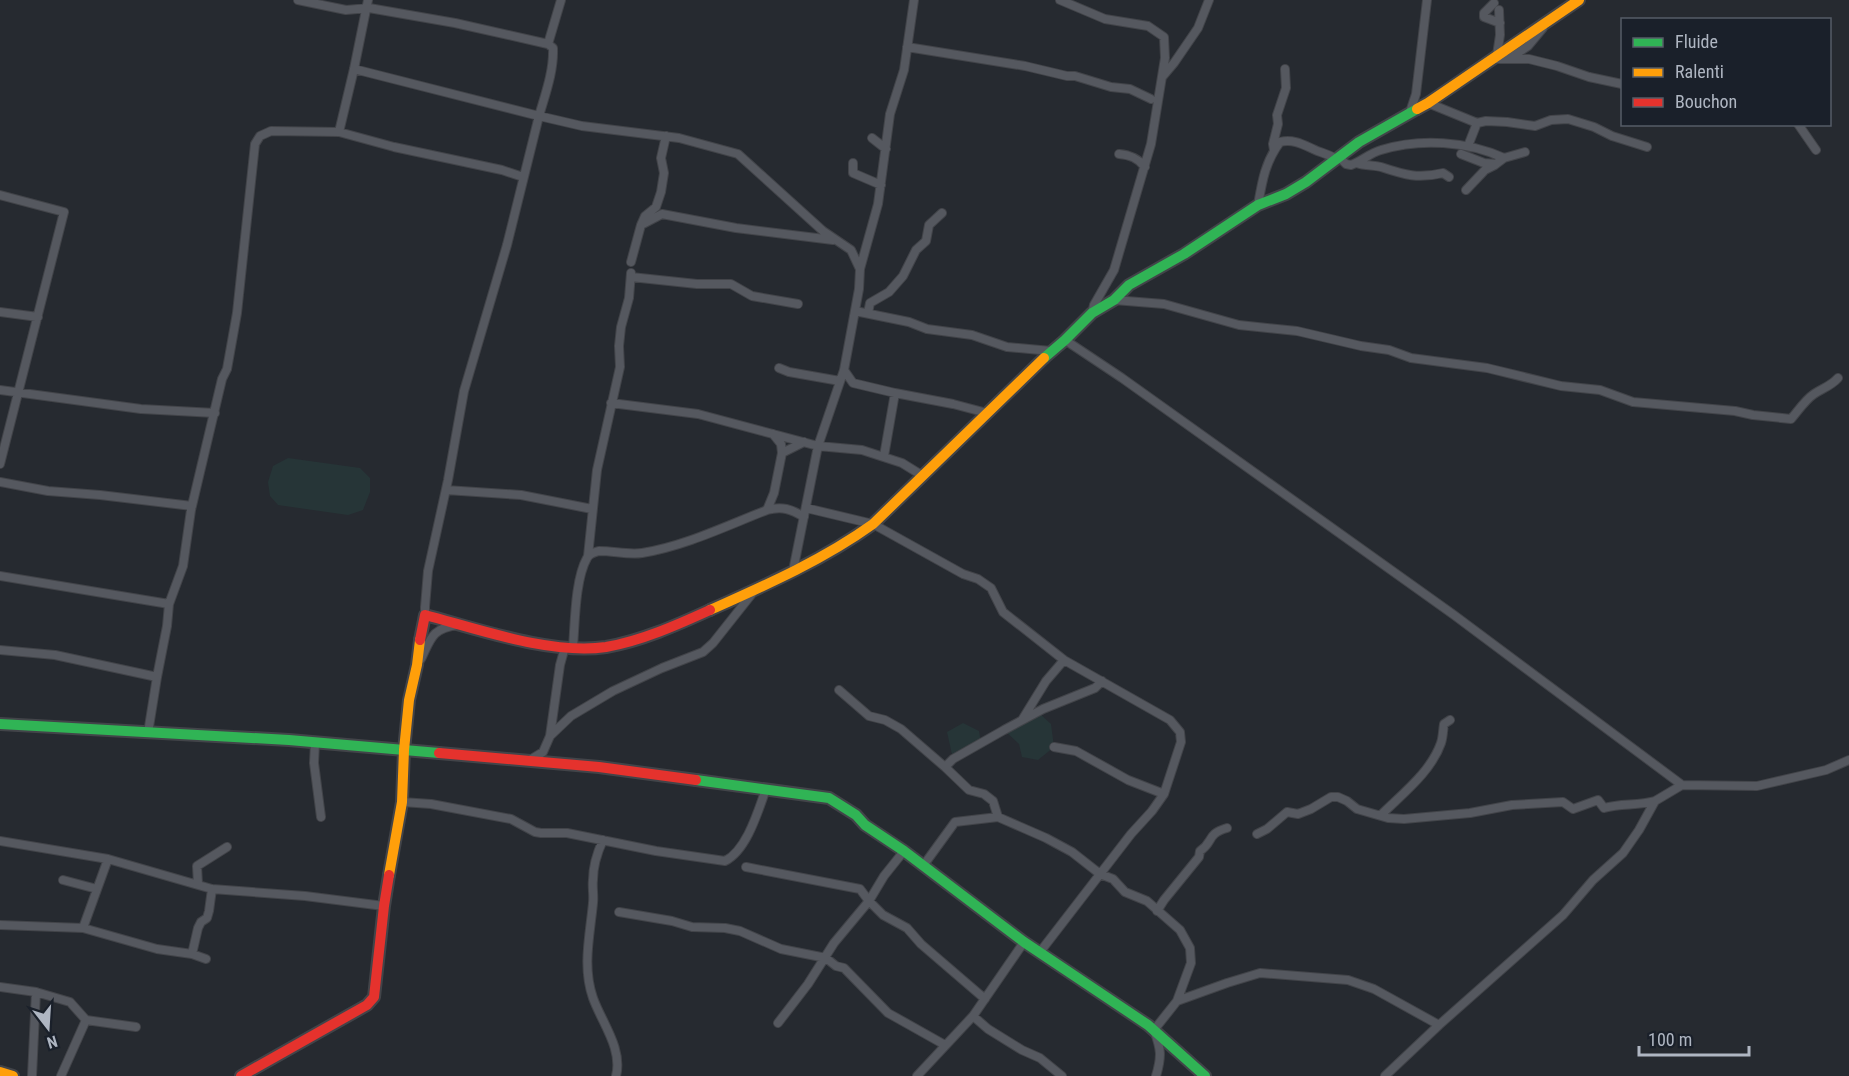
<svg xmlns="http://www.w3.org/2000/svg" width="1849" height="1076" font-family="'Roboto Condensed',sans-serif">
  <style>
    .green { fill: #263537 }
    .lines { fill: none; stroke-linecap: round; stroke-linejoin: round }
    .street-casing { stroke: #424449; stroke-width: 10 }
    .fast-casing { stroke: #424449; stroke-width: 14 }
    .slow-casing { stroke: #424449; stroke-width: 14 }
    .jam-casing { stroke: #424449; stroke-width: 14 }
    .street { stroke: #55585f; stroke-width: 8 }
    .fast { stroke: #30b455; stroke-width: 10 }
    .slow { stroke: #ff9f0a; stroke-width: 10 }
    .jam { stroke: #e5322d; stroke-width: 10 }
  </style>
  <rect width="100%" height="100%" fill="#262a30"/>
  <path class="green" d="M288,458L360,468L370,478V492L363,510L348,515L278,505L270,496L268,482L273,466Z
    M1038,712L1051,724L1054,747L1038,760L1022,757L1019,744L1004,730Z
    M963,723L979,731L981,743L953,759L947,732Z"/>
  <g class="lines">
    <g class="street-casing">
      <path id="street" d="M298,0L346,10L369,8L455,23L548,44L553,48C554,71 545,95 539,116L582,126L679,138L738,154L823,231L851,250L860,269L859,289L844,370L818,446L793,571
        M1060,0L1105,19L1148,26L1164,37L1165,58L1151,144L1114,270L1094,305L1092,313
        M1494,3L1484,13V17L1500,23
        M548,44L561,0
        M907,47L1025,66L1067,76H1075L1111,87L1130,89L1151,99
        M1497,55L1500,35L1499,10
        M1510,58L1528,46L1543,28
        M1493,59H1529L1557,66L1589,77L1622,84
        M354,69L539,116L507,245L464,391L448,480L428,571L425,607V615
        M1163,76L1174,63L1198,28L1209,0
        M1428,103L1477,123L1486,121L1507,122L1535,126L1551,120L1568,119L1594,127L1612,136L1647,147
        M1410,112L1416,94L1427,0
        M1798,124L1816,150
        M339,132L394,147L502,170L523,177
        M872,138L886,149
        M1468,146L1477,123
        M1274,150L1273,144L1278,124L1277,115L1286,88L1285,69
        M1119,154C1130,155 1138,158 1145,167
        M1461,154L1484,163L1496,164L1504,158
        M1339,157L1346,164L1351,165C1362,161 1370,153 1381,150C1420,138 1467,141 1504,158L1525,152
        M853,163V173L881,185
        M1357,163C1365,166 1373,165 1381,167C1405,175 1418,179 1443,173L1449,177
        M1466,190L1485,170L1495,165
        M0,195L64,212L0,464
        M1258,205C1262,182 1265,162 1280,142C1293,139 1302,144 1313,149C1321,153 1329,154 1336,159
        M641,225L645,216L656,207L661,192L664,173L661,158L666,136
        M631,262L641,225L662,214L736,228L833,240
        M860,269L878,204L890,114L904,70L914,0
        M631,277L697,284H731L752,296L798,304
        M1114,300L1164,304L1239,325L1297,331L1361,346L1389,350L1411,358L1487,368L1561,386L1600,390L1633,402L1735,411L1753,415L1791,419C1798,411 1805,400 1814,394C1823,388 1831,386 1838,378
        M855,311L909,322L927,329L972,335L1007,347L1051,351
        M0,312L38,317
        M868,313L870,303L889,292L903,276L916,250L926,241L929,225L942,213
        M1065,340L1122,378L1454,615L1682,785
        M779,368L789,372L840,381
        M844,370L853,383L895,393L953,404L987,413
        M0,390L141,409L215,413
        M611,403L698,414L818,446L862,450L902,463L923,476
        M773,434L781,444L782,453
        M884,456L895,393
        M0,482L48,491L100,495L192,506
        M446,490L521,495L592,509
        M806,508L873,524L963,574L978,579L991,588L1003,612L1064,660L1170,720L1180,732L1181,742L1164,794L1152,811L1131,834L1040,952
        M767,510L774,493L782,453L804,442
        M588,556L597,470L620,367L619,346L621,327L629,298L631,273
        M0,576L169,604
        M573,647C575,623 575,579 587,558C590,553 595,552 599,551C614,551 628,555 642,553C685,546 726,526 767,510C782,506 791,509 804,517
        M0,650L55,655L157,677
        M421,659C431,639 431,629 457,625
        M839,690L869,716L885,720L901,729L945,767L969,790L984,794L993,801L998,817L1046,838L1072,852L1100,874L1113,879L1125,892L1147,901L1180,930L1190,948L1191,963L1177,1001
        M1022,720L1046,681L1064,660
        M148,733L157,677L167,626L169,604L183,566L191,510L222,379L227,369L237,313L255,144L260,136L271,131L339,132L354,69L368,0
        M550,736L571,716L613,691L662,668L703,652L713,643L755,590
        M315,743L314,763L321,817
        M1054,747L1076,751L1128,780L1164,794
        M530,760L543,752L550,736L560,665L565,647
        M945,767L953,759L1004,730L1043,709L1095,688L1102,681
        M402,802L431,804L511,819L535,832L541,833H567L656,851L725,861C747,850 758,811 766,789
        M1381,815C1402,794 1431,772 1441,743C1443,737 1443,730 1444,724L1450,720
        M1257,834L1267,829L1287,812L1298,814L1311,809L1331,797H1338L1347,801L1357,809L1388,818L1404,819L1470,813L1512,805L1563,802L1573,809L1598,800L1604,808C1622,803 1637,806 1655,801
        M603,840C597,853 593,865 593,880C592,887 594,895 593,903C590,935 582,967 593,998C602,1023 623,1049 616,1076
        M0,841L108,859L212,889L305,896L384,906
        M904,851L884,876L869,901L883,915L907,928L921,944L985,999
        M923,866L955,822L998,817
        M746,867L860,889L869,901L834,943L808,984L778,1023
        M63,880L97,889
        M198,884L197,866L227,847
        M1157,911L1164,900L1199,857L1200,851C1214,842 1206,834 1227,828
        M619,912L672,921L692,927L725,928L740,931L781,949L826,958L836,966L844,968L888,1013L945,1045
        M0,925L83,928L108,859
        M83,928L157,949L192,954L206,959
        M192,954L198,928L201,922L207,918L209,911L212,889
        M0,987L36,992L32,1076
        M36,992L70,1002L86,1020
        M973,1016L988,1029L1022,1050L1040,1058L1062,1076
        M61,1076L86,1020L136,1027
        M917,1076L973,1016L1024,942
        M1156,1076C1162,1056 1161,1049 1154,1030L1177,1001L1227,983L1260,973L1348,980L1374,989L1439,1025
        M1385,1076L1439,1025L1563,915L1593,880L1623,853L1639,830L1655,801L1682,785L1757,786L1826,770L1849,760"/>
    </g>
    <g class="fast-casing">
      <path id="fast" d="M1044,358L1065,340L1092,313L1114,300L1129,285L1184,254L1258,205L1286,194L1306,182L1359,142L1417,109
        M0,724L289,740L439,753
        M696,780L829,798L856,815L865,825L904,851L1024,942L1148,1025L1205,1076"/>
    </g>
    <g class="slow-casing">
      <path id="slow" d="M1417,109L1428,103L1579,0
        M710,610C766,585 823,560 873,524L1044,358
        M389,875L402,802L404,750L409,700L417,665L420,640
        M0,1072L13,1076"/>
    </g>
    <g class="jam-casing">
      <path id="jam" d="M420,640L425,615C478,629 551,655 606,647C641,641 677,625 710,610
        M439,753L599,767L696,780
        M241,1076L367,1005L374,997L384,906L389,875"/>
    </g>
    <use href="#street" class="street"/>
    <use href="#fast" class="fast"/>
    <use href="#slow" class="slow"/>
    <use href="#jam" class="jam"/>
  </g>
  <rect x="1621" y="18" width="210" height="108" fill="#1a202a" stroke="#565c67" stroke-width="1.5"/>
  <rect x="1633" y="38" width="30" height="9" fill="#30b455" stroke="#565c67" stroke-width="1.5"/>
  <text x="1675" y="48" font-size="18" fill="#afb6c2">Fluide</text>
  <rect x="1633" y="68" width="30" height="9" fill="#ff9f0a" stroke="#565c67" stroke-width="1.5"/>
  <text x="1675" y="78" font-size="18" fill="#afb6c2">Ralenti</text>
  <rect x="1633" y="98" width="30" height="9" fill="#e5322d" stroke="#565c67" stroke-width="1.5"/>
  <text x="1675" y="108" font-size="18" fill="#afb6c2">Bouchon</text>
  <g transform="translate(48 1028) rotate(163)" stroke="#1a202a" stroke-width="4.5" paint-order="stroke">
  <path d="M0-4.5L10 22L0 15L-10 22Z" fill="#afb6c2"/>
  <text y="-9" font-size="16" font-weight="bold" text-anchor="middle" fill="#afb6c2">N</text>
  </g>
  <path d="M1639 1046v9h110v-9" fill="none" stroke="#afb6c2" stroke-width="3"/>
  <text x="1648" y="1046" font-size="18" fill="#afb6c2" stroke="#1a202a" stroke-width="4.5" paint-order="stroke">100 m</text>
</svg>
